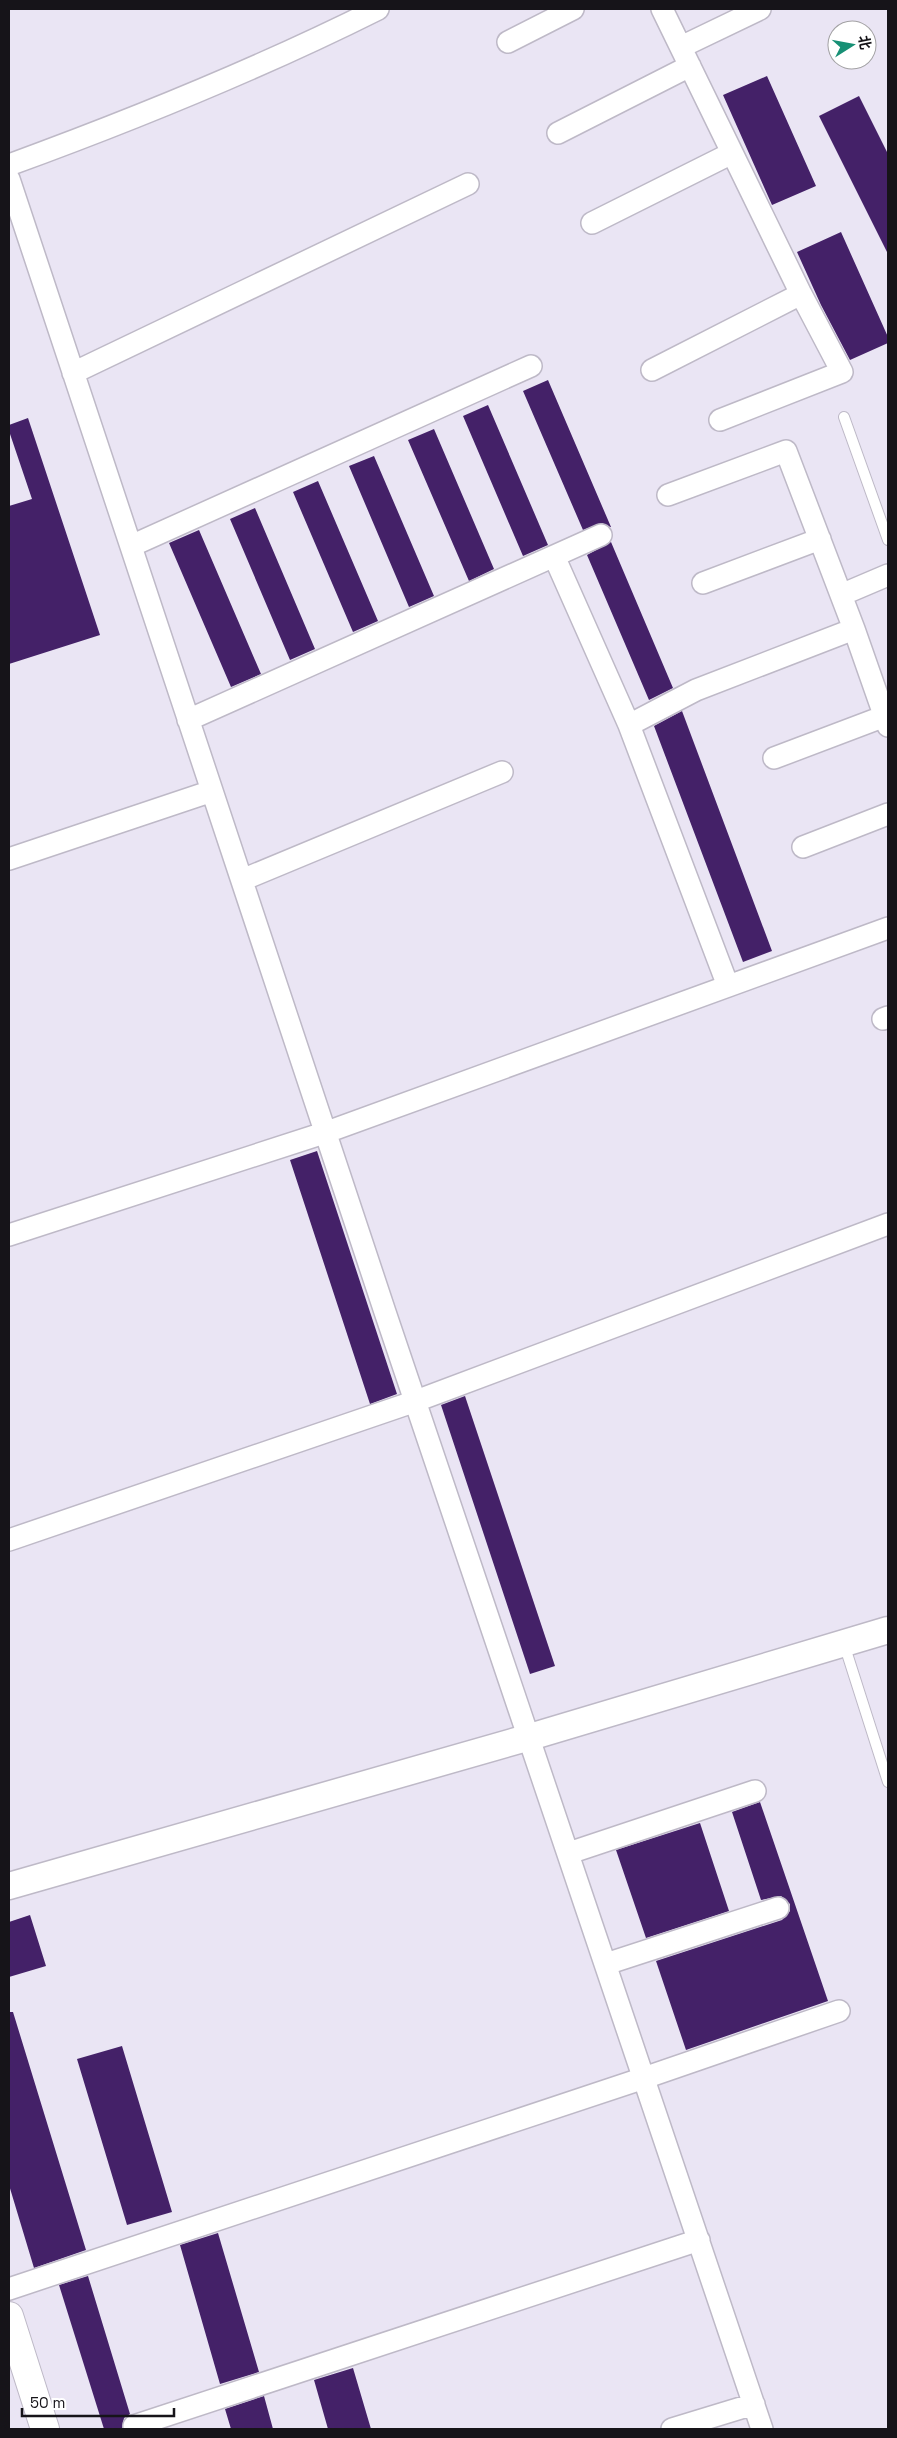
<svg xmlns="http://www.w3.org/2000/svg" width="897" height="2438" font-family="'Space Grotesk','Noto Sans SC',sans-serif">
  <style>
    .building { fill: #442168 }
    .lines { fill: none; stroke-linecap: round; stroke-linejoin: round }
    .service-casing { stroke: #beb9c7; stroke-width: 12 }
    .minor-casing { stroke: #beb9c7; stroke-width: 24 }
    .tertiary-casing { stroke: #beb9c7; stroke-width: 29 }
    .secondary-casing { stroke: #beb9c7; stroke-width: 30 }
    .service { stroke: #fff; stroke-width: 10 }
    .minor { stroke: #fff; stroke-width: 21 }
    .tertiary { stroke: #fff; stroke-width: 26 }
    .secondary { stroke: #fff; stroke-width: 28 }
  </style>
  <rect width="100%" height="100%" fill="#eae5f4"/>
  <path class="building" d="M767,76L816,186L772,205L723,95Z
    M859,96L888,154V254L819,116Z
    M841,232L888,337V343L850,360L821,305L797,252Z
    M548,380L611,527H610L602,523L583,530L523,391Z
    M488,405L548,545L523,556L463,416Z
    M28,418L100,635L9,664V506L32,499L9,431V425Z
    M434,429L494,569L469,581L408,440Z
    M374,456L434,596L409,607L349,466Z
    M318,481L378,621L353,632L293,492Z
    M255,508L315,649L290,660L230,519Z
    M199,530L261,674L231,687L169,543Z
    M611,542L673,688L649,700L587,555Z
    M682,711L772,951L743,962L654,726Z
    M317,1151L397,1394L370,1404L290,1160Z
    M465,1396L555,1666L530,1674L441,1405Z
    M760,1802L828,2001L686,2050L656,1961L782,1920L790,1911V1904L781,1896L761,1900L732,1812Z
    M700,1823L729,1911L646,1938L616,1850Z
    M30,1915L46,1966L9,1977V1922Z
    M9,2012H13L86,2250L34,2268L9,2185Z
    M122,2046L172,2212L127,2225L77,2059Z
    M218,2233L259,2372L220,2384L180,2245Z
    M88,2276L130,2414L124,2418L122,2429H104L59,2285Z
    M353,2368L371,2429H328L314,2380Z
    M264,2396L273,2429H231L225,2409Z"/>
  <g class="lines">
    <g class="service-casing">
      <path id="service" d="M844,417L888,540
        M844,1644L888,1782"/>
    </g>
    <g class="minor-casing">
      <path id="minor" d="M662,9L801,294L842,372L720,420
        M508,42L573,9
        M681,47L760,9
        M558,133L690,66
        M9,165C135,119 258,69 378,9
        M9,179L385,1312L762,2429
        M592,223L732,153
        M652,370L801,294
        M73,373L468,184
        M668,495L786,451L854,629L888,726
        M131,546L531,366
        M554,556L629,725L728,986
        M703,583L820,539
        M841,595L888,575
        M188,720L601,535
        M629,725L696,690L854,629
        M774,758L885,716
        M803,847L888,814
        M9,859L212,791
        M242,880L502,772
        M883,1019L888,1017
        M9,1235L327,1132L888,928
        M9,1540L416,1401L888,1224
        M569,1853L755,1791
        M606,1964L778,1908
        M9,2289L644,2078L839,2011
        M134,2426L699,2240
        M672,2429L754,2404"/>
    </g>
    <g class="tertiary-casing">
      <path id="tertiary" d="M9,1886L530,1737L888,1630"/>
    </g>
    <g class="secondary-casing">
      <path id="secondary" d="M9,2316L45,2429"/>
    </g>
    <use href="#service" class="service"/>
    <use href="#minor" class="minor"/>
    <use href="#tertiary" class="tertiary"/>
    <use href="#secondary" class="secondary"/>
  </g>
  <rect width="897" height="2438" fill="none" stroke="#161419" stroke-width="20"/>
  <g transform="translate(852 45) rotate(79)"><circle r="24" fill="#ffffff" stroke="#a2a1a3"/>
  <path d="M0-4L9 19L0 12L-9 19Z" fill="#179075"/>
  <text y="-8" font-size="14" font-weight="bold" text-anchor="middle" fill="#161419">北</text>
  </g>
  <path d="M22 2408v8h152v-8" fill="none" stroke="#161419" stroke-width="2.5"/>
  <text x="30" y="2408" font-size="15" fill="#161419" stroke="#ffffff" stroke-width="4" paint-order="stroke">50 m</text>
</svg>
